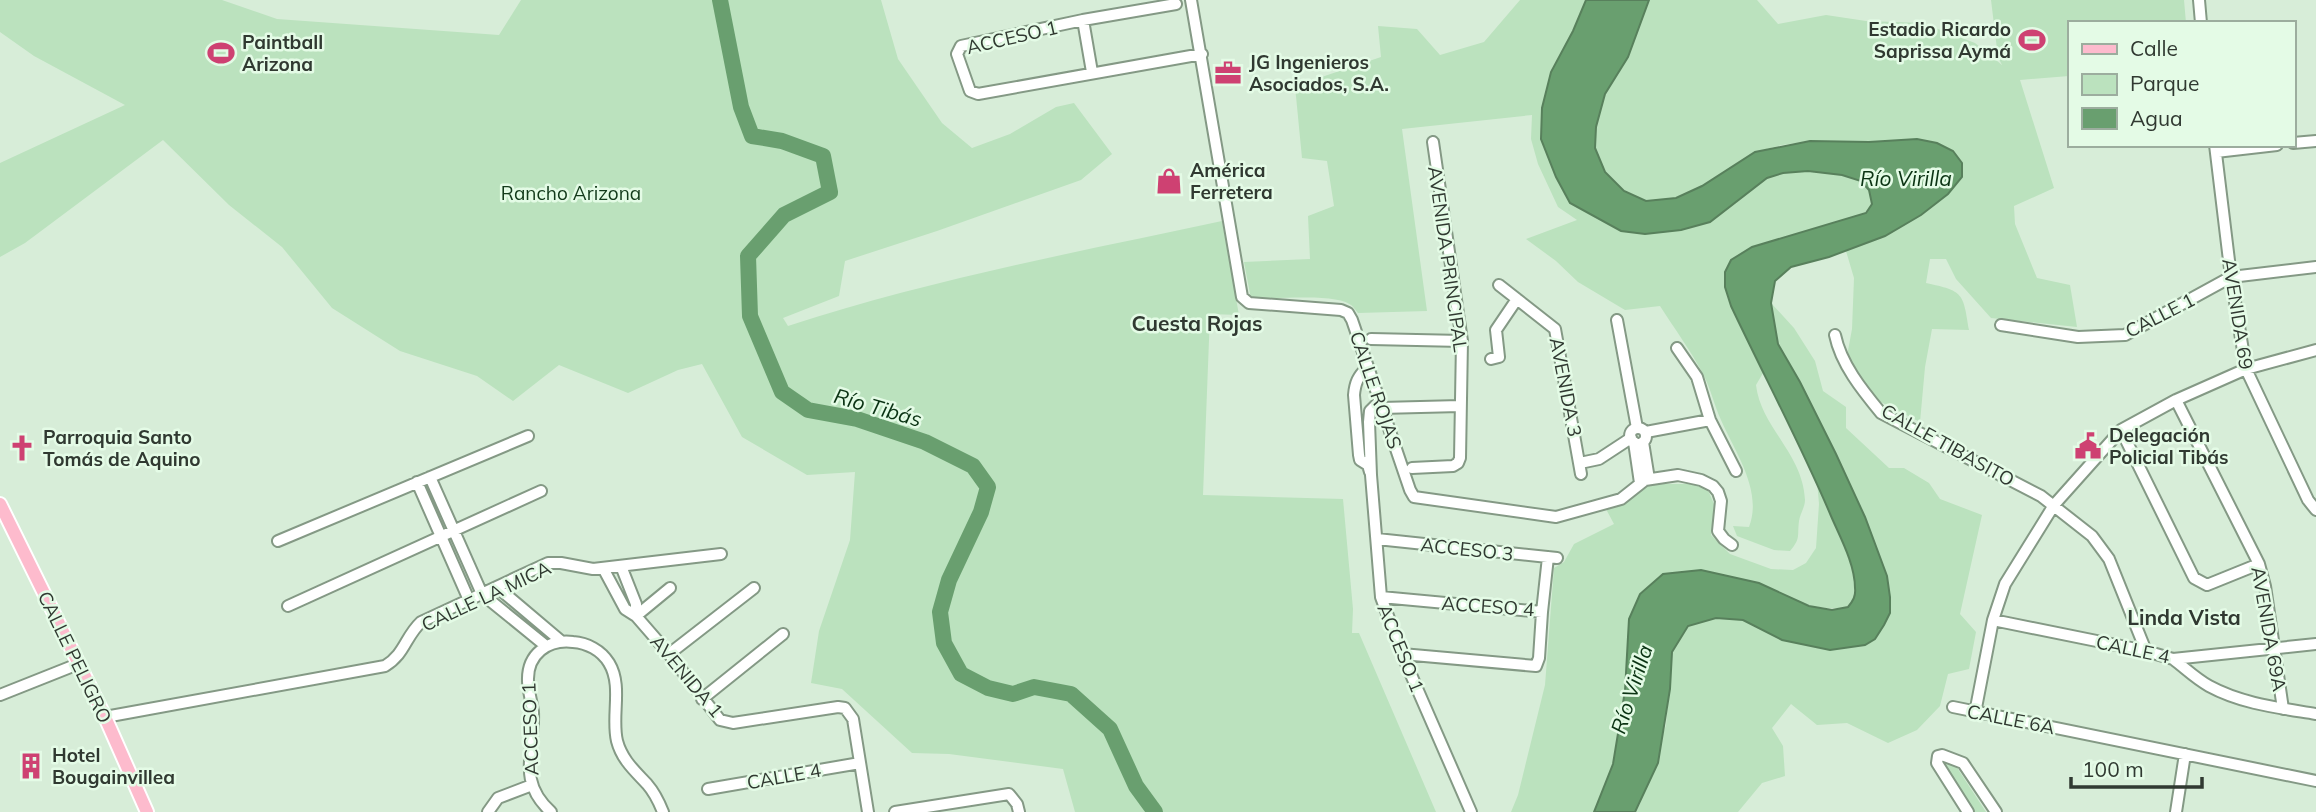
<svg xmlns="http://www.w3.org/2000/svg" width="2316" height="812" font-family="Mulish,sans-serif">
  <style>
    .green { fill: #bbe2be }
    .water { fill: #699f6f; stroke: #58805c; stroke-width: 2 }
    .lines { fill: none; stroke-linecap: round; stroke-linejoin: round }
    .river { stroke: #699f6f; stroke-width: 16 }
    .minor-casing { stroke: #849985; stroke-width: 14 }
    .major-casing { stroke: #fff; stroke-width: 16 }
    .minor { stroke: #fff; stroke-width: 10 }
    .major { stroke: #fdbbcd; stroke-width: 12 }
    .labels { text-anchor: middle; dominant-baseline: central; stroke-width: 5; stroke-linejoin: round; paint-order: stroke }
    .poi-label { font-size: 19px; font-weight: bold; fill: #303931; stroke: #e4fbe6; text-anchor: start }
    .street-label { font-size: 19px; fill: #303931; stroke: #e4fbe6 }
    .park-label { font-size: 19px; fill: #123a1a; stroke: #e4fbe6 }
    .water-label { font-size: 21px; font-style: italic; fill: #0a3313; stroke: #e4fbe6 }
    .neighbourhood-label { font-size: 21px; font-weight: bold; fill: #303931; stroke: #e4fbe6 }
  </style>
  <rect width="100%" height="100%" fill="#d7edd8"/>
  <path class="green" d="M0,0H222L277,19L499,35L521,0H881L898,59L942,123L972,148L1010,134L1056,107L1074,103L1112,154L1081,180L937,231L845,261L839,296L783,318L788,326C929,280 1077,252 1222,221L1239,315L1210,314L1203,495L1343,499L1353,609L1352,633H1359L1436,812H1075L1063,769L949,754L912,753L842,689L811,683L819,631L850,540L855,472L807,475L742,437L702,364L678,370L628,393L559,365L513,401L477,376L400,351L332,308L282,247L229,205L163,140L25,243L0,257V163L125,105L34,56L0,32Z
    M1520,0H1586L1573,31L1541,139L1556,177L1571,203L1621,231L1747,194L1767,178L1783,173L1808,171L1842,175L1861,181L1869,190L1872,204L1866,213L1752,247L1731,306L1763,373L1756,385C1761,428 1803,453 1805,500C1805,507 1800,514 1799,521C1797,537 1801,538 1790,551L1774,550L1737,536L1733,526L1749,527C1763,491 1735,452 1721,420C1714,405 1711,389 1703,374C1691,351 1674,328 1660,306L1625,310L1578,282L1556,261L1526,239L1577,220L1558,207L1538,164L1531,139L1532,115L1402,129L1427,311L1358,313C1356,311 1353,306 1351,305C1336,293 1272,299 1251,299L1244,262L1310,259L1308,216L1334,206L1327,161L1302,158L1295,86L1381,57L1378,26L1417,29L1440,55L1484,42Z
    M1649,0H1757L1778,24L1826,15L1866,21L1922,23L1975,43L2002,65L1998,57L1991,0H2184L2186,23H2069V76L2020,80L2054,188L2014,206L2015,224L2037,278L2070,285L2077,327L1991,318L1956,279L1946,259H1930L1926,283C1964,291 1963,293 1969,330L1932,329L1925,367L1920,422L1875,399L1847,356L1852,329L1854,278L1846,251L1885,235L1917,139L1869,142L1810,141L1782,145L1755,152L1702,186L1676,198L1646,201L1624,191L1605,172L1595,148L1596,127L1605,94L1628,57Z
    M1771,303L1794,328L1815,361L1823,391L1846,407V428L1889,468H1904L1929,483L1940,499L1982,515L1960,614L1976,632L1969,669L1948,674L1940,706L1917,730L1888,743L1847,723L1817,725L1791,704L1772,728L1783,746L1785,776L1762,783L1738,812H1635L1640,804L1666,725L1672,652L1688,626L1716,618L1743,620L1782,640L1830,650L1887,576L1865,517L1836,454L1800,382L1778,344Z
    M1817,481C1828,508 1854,560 1855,587C1856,595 1853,601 1848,607C1813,613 1790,597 1759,583L1629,619L1625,691L1613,764L1594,812H1511L1518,795L1545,685L1554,568L1564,562L1574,544L1614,524L1606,509L1621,505L1651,484H1693L1708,490L1714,504L1711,535L1730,554L1771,569L1793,570L1806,563L1816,548L1819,504Z
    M1942,761L1954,763L1986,812H1975Z"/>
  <path class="water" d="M1586,0H1649L1628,57L1605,94L1596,127L1595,148L1605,172L1624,191L1646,201L1676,198L1702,186L1755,152L1810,141L1869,142L1917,139L1937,143L1953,151L1962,163V177L1948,194L1921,215L1885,236L1829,257L1791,267L1775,281L1771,303L1778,344L1800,382L1836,454L1865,517L1887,576L1890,597V613L1884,625L1875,639L1865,645L1830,650L1782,640L1743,620L1716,618L1688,626L1672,652L1670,689L1658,763L1635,812H1594L1613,764L1625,691L1629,619L1640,594L1663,574L1701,570L1759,583L1809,606L1832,610L1848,607C1853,601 1856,596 1855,588C1855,564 1840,537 1831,516C1801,445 1764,376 1731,306L1725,287V272L1731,260L1752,247L1866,213L1872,204L1869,190L1861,181L1842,175L1808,171L1783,173L1767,178L1710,222L1681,230L1645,234L1621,231L1570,203L1556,177L1541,139L1542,108L1551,72L1573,31Z"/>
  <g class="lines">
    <path class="river" d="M720,0L741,107L752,136L782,141L823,156L830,192L784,215L748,256L750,316L782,392L808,410L857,419L925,442L973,466L988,487L981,512L949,580L940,612L944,643L961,674L988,688L1013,694L1034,687L1071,694L1110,729L1136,786L1155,812"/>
    <g class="minor-casing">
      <path id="minor" d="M1191,0L1242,297L1249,303L1341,310L1348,313L1352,320L1410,490L1414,497L1556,517L1621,499L1645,480L1678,475L1701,480L1713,486L1718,492L1721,501L1718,531L1724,539L1732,545
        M2199,0L2201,23
        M1176,4L1083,20L961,46L957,54L970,91L978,94L1202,54
        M1083,20L1092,72
        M2293,143L2316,141
        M2215,145L2231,277L2246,369L2308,500L2316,510
        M2216,152L2277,145
        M1499,285L1555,329L1581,474
        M1617,320L1637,428
        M2001,325L2078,337L2125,335L2231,277L2316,267
        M1835,335C1841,364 1862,390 1881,413L2041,496L2092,536L2109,559L2146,651
        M1371,339L1462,341
        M1677,348L1697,377L1710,420L1736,471
        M1491,359L1499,357L1496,330L1517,299
        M1367,368C1358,376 1355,383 1354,395L1359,455L1360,460L1368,465L1370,472
        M2176,400L2259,564L2265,586L2283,709
        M1379,402L1370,411L1369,422L1371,475L1381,597L1402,654L1471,812
        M1381,408L1460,406
        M1630 436a8 8 0 1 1 16 0a8 8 0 1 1-16 0Z
        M2121,430L2194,578L2207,585L2259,564
        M1646,432L1710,420
        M1634,442L1640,483
        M1643,442L1649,479
        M1580,463L1599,459L1631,438
        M1412,468L1453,466L1458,463L1460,458L1462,341L1433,142
        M430,477L482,594L546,646
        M417,482L469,600
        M1377,539L1557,558
        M278,541L528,436
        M621,566L636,604V616
        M603,568L625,609L636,616L669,654L720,720L733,723L838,707L845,708L853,719L868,812
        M497,587L561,641
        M1381,597L1542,612L1548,557
        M288,606L541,491
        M636,616L670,588
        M1993,620L2146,651L2173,659L2316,644
        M669,654L754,588
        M1402,654L1536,666L1539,658L1542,612
        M2173,659C2185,668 2196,679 2209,686C2242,704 2280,708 2316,714
        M0,695L78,664
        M702,699L783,634
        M1953,707L2316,781
        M1975,713L1993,620L2005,584L2054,505L2121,430L2176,400L2246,369L2316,350
        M105,717L385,666C405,654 405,637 421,622L548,563H561L593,569L721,554
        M708,789L860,763
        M488,812L498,798L532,785
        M551,812C516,780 535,752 533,712C532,702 528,691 528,681C527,654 548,639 573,642C587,643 601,650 609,663C623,686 611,716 617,741C622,760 635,771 647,784C654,792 659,802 663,812
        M895,812L1009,794L1017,804L1019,812
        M1968,812L1937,763L1938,756L1942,755L1963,763L1996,812
        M2176,812L2185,754"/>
    </g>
    <g class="major-casing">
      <path id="major" d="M0,504L105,717L147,812"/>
    </g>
    <use href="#minor" class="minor"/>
    <use href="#major" class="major"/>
  </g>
  <defs>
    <g id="stadium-bare" transform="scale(2.1)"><path d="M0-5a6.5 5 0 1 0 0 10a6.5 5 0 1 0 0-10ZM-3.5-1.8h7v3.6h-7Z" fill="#ce4172" stroke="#e4fbe6" stroke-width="2.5" paint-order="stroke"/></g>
    <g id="office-bare" transform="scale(2.1)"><path d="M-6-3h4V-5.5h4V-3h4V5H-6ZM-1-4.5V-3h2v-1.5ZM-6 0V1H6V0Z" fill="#ce4172" stroke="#e4fbe6" stroke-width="2.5" paint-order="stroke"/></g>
    <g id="shop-bare" transform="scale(2.1)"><path d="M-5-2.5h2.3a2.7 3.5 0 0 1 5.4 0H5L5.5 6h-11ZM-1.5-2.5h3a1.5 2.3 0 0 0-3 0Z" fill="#ce4172" stroke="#e4fbe6" stroke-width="2.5" paint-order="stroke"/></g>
    <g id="civic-bare" transform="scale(2.1)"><path d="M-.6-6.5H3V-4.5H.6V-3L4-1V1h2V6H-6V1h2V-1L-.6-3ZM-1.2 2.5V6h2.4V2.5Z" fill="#ce4172" stroke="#e4fbe6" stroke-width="2.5" paint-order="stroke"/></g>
    <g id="church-bare" transform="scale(2.1)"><path d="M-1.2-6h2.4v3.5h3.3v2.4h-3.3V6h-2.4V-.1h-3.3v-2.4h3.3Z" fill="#ce4172" stroke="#e4fbe6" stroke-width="2.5" paint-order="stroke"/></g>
    <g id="building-bare" transform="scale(2.1)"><path d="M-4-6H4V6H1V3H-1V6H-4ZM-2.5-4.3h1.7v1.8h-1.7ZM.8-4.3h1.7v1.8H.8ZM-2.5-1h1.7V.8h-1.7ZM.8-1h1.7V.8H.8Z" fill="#ce4172" stroke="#e4fbe6" stroke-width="2.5" paint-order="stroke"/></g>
  </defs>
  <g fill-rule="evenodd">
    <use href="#stadium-bare" x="2032" y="40"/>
    <use href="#stadium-bare" x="221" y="53"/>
    <use href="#office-bare" x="1228" y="73"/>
    <use href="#shop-bare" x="1169" y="181"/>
    <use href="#civic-bare" x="2088" y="446"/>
    <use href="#church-bare" x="22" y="448"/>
    <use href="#building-bare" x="31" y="766"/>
  </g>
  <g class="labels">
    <g class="poi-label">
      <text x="2011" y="29" text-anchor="end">Estadio Ricardo<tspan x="2011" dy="22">Saprissa Aymá</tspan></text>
      <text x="242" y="42">Paintball<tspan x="242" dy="22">Arizona</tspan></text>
      <text x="1249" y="62">JG Ingenieros<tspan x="1249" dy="22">Asociados, S.A.</tspan></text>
      <text x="1190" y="170">América<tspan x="1190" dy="22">Ferretera</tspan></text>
      <text x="2109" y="435">Delegación<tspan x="2109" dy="22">Policial Tibás</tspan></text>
      <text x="43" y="437">Parroquia Santo<tspan x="43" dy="22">Tomás de Aquino</tspan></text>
      <text x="52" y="755">Hotel<tspan x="52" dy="22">Bougainvillea</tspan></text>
    </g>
    <g class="street-label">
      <text transform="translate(1012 37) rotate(-13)">ACCESO 1</text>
      <text transform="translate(1448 259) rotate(82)">AVENIDA PRINCIPAL</text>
      <text transform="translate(2238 314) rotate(81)">AVENIDA 69</text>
      <text transform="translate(2160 315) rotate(-27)">CALLE 1</text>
      <text transform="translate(1566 387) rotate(79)">AVENIDA 3</text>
      <text transform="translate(1376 390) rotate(71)">CALLE ROJAS</text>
      <text transform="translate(1948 445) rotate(29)">CALLE TIBASITO</text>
      <text transform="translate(1467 549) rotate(6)">ACCESO 3</text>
      <text transform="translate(486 596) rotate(-25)">CALLE LA MICA</text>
      <text transform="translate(1488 606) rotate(4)">ACCESO 4</text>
      <text transform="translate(2269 629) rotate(80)">AVENIDA 69A</text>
      <text transform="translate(1401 648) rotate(68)">ACCESO 1</text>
      <text transform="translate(2133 649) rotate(12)">CALLE 4</text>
      <text transform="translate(75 657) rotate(64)">CALLE PELIGRO</text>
      <text transform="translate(687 676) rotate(50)">AVENIDA 1</text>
      <text transform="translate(2011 719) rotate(11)">CALLE 6A</text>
      <text transform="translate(530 729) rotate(-92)">ACCESO 1</text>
      <text transform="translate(784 776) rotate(-10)">CALLE 4</text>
    </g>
    <g class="park-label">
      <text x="571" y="193">Rancho Arizona</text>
    </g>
    <g class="water-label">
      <text x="1906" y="178">Río Virilla</text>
      <text transform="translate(878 407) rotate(16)">Río Tibás</text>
      <text transform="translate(1631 689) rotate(-72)">Río Virilla</text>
    </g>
    <g class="neighbourhood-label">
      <text x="1197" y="323">Cuesta Rojas</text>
      <text x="2184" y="617">Linda Vista</text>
    </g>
  </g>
  <rect x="2068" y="21" width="228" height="126" fill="#e4fbe6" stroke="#9cad9e" stroke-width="2"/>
  <rect x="2082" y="44" width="35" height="10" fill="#fdbbcd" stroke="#9cad9e" stroke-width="2"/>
  <text x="2130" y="56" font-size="21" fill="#303931">Calle</text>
  <rect x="2082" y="74" width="35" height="21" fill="#bbe2be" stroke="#9cad9e" stroke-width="2"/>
  <text x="2130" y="91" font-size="21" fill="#303931">Parque</text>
  <rect x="2082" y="108" width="35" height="21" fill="#699f6f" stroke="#9cad9e" stroke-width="2"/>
  <text x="2130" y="126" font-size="21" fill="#303931">Agua</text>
  <path d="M2071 777v10h131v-10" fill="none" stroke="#303931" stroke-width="3.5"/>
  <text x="2082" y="777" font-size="21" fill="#303931" stroke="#e4fbe6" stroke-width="5" paint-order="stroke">100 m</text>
</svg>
